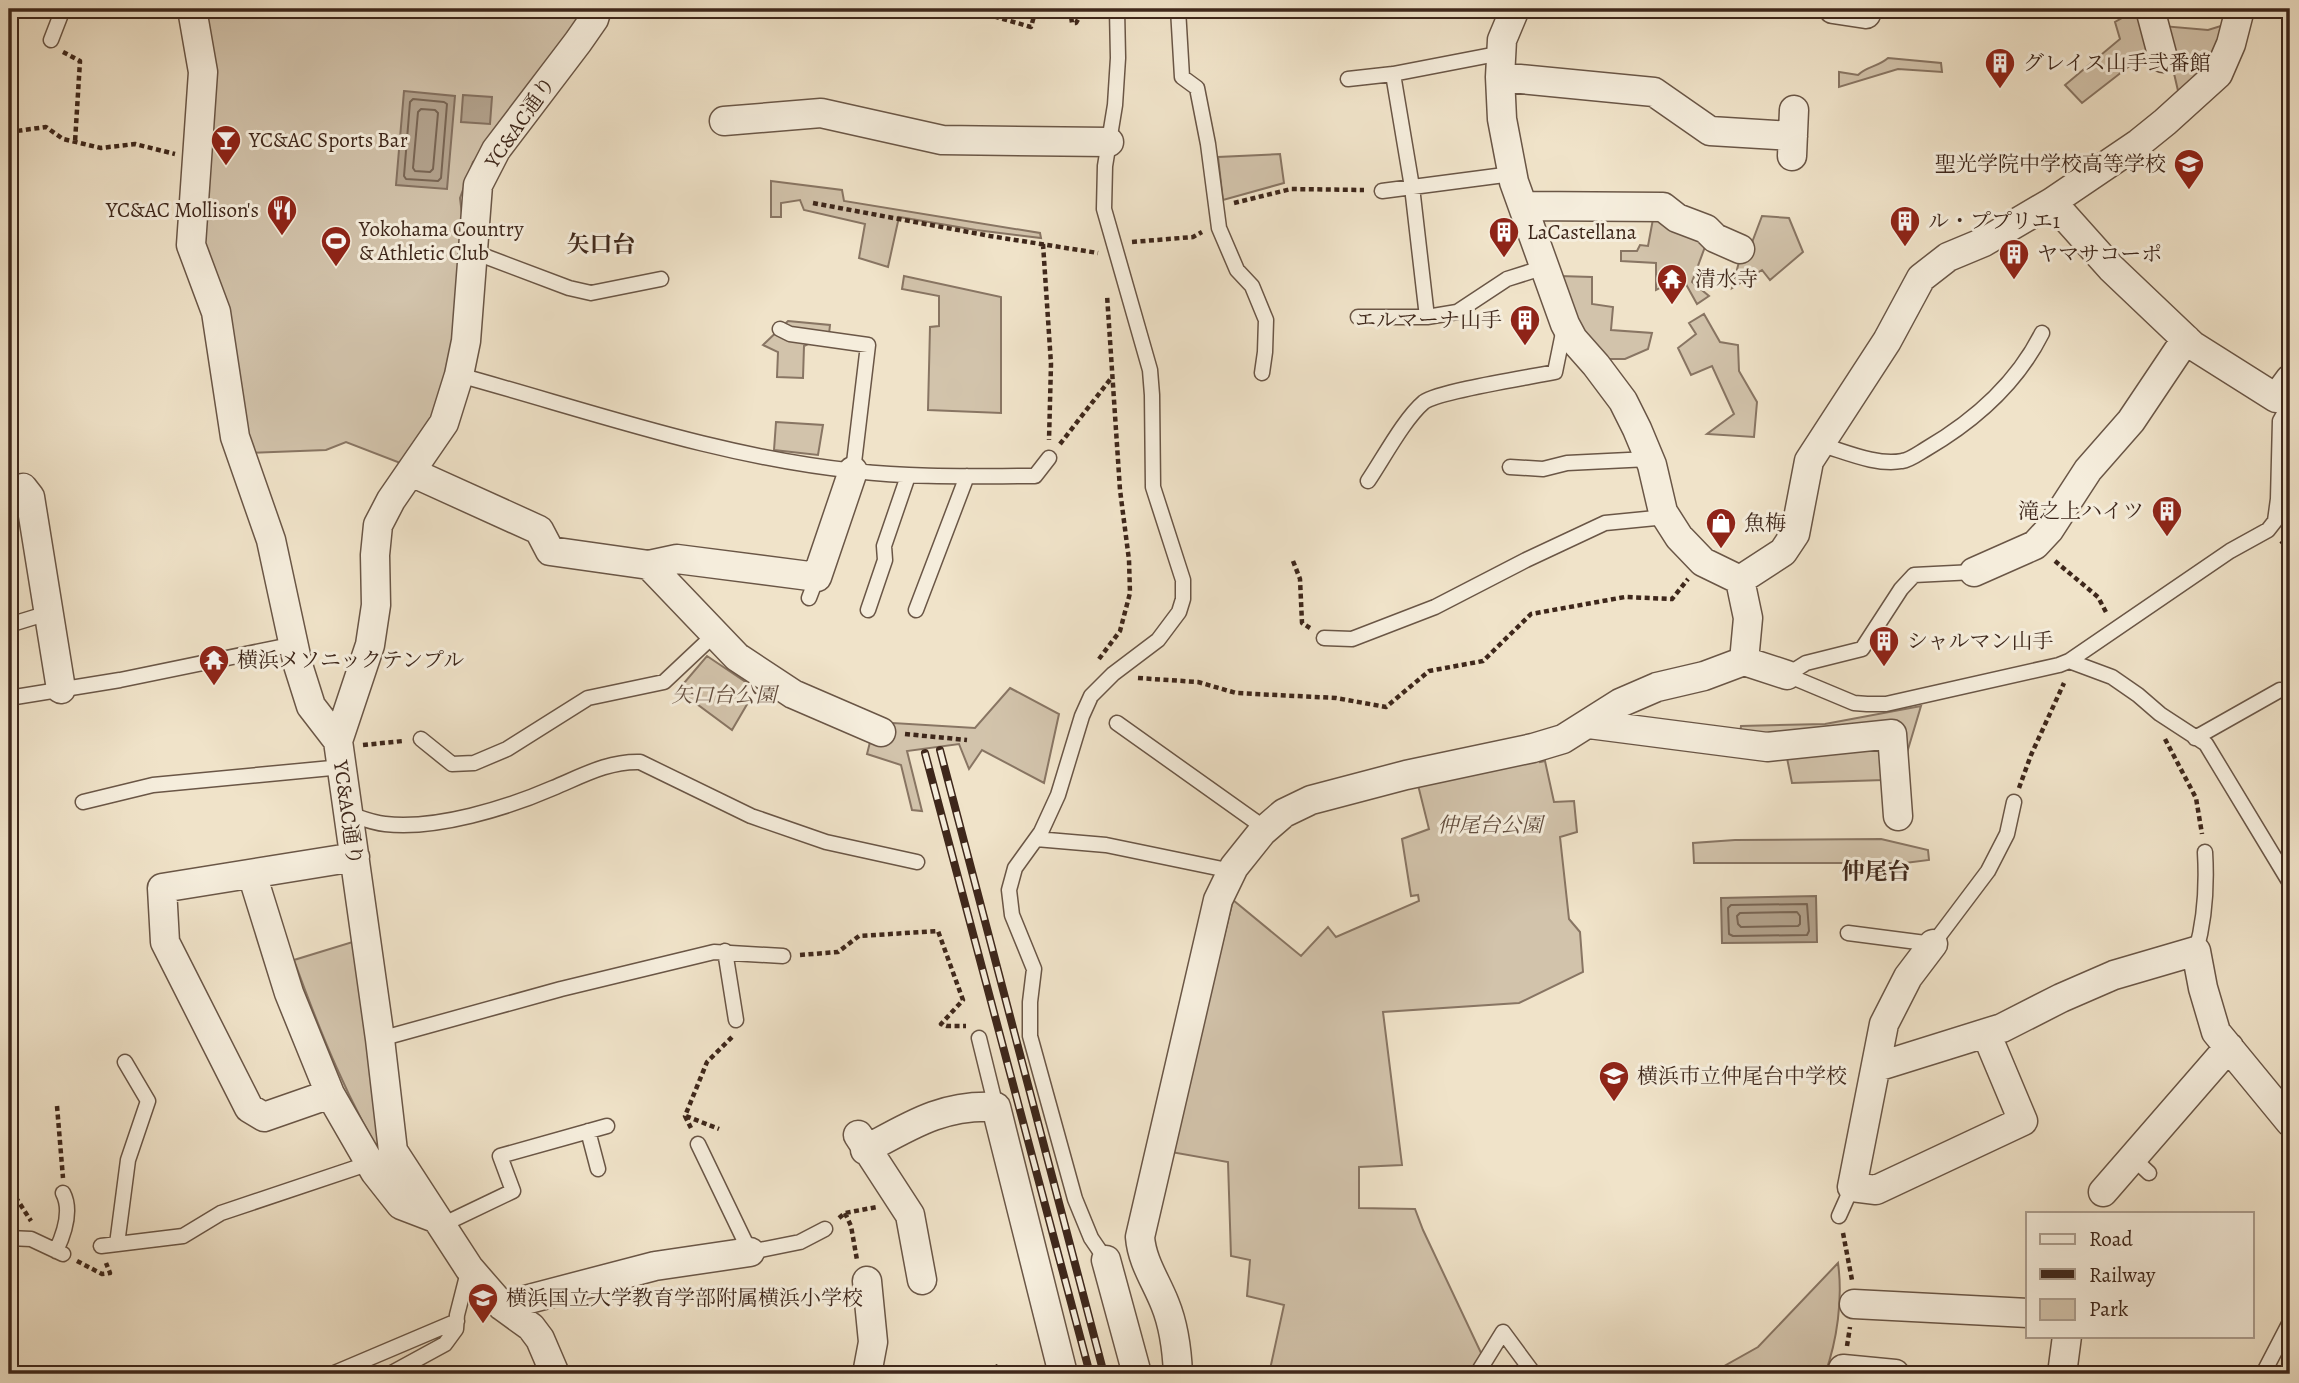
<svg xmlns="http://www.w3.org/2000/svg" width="2299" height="1383" font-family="Alegreya,'Noto Serif JP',serif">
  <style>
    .green { fill: #d2c3ab; stroke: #887563; stroke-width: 2 }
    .water { fill: #b3a38e; stroke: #847160; stroke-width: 2 }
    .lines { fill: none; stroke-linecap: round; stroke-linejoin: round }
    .shore { stroke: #786554; stroke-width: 2 }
    .service-casing { stroke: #6a5646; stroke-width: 17 }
    .minor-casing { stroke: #6a5646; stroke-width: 31 }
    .path { stroke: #3e271b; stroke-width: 4.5; stroke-dasharray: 5 3.5; stroke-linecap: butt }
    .service { stroke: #f5eddc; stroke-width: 14 }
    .minor { stroke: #f5eddc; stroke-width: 28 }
    .rail-casing { stroke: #3e271b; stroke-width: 8 }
    .rail { stroke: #f5eddc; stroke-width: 5; stroke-dasharray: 16; stroke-linecap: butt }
    .labels { text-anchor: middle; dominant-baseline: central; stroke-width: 6; stroke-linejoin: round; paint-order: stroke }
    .poi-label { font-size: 21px; fill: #3e271b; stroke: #f5eddc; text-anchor: start }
    .street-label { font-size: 21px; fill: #3e271b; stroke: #f5eddc }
    .park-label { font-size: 21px; font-style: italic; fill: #634e3f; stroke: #f5eddc }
    .neighbourhood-label { font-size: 23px; font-weight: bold; fill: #3e271b; stroke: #f5eddc }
  </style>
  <rect width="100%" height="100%" fill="#f0e3c9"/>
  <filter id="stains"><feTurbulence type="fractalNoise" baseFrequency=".00286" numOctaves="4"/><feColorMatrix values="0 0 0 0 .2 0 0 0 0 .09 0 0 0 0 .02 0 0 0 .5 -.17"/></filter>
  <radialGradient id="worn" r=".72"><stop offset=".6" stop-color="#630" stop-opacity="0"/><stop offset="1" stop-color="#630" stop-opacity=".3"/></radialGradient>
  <path class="green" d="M198,9H588L505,129L473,162L460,198L464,231L449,384L408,466L346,442L326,450L250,453L195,232Z
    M2138,9L2154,47L2082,103L2065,85L2120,39L2115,22Z
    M2224,25L2209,72L2179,95L2163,26L2208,30Z
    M1888,58L1941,63L1942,72L1898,69L1839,87V72L1858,75C1867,66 1878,67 1888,58Z
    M1280,154L1284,183L1223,200L1218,157Z
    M771,181L842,190L844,201L1040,233L1041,238L976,230L899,217L888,267L859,258L865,224L804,210L800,200L781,203V217H771Z
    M1762,216L1789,218L1803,252L1770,280L1762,270L1732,288L1739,262L1748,253Z
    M1653,219L1709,236L1692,282L1709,296L1697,304L1682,277L1656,290V263L1621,261V251H1637L1640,245L1648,246Z
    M904,276L1001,297V413L928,410L930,327L939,326V296L902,289Z
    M1559,276L1592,277V304L1613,307L1611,330L1652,333L1648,349L1625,359H1602L1579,327Z
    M1704,314L1720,342L1738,345L1739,371L1757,402L1754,437L1707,434L1734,414L1712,366L1691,375L1678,348L1696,334L1689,323Z
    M788,321L830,325L829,334L804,346L803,378L777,377L778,352L763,345Z
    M776,422L823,425L818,455L774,450Z
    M707,656L756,689L732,730L678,690Z
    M1010,688L1059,714L1044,783L982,750L969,769L959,744L907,751L922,811L912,810L901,765L867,754L870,742L886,743L893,723L975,728Z
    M1921,706L1906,756L1884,780L1792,783L1783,738L1740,734L1741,726L1825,724Z
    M1539,757L1540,762L1545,761L1554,802L1574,801L1577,832L1560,837L1569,919L1580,932L1583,972L1519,1003L1383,1012L1402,1165L1359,1167V1208L1415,1209L1423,1230L1491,1374H1269L1284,1305L1247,1296L1250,1260L1231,1256L1228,1162L1171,1152L1233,900L1301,956L1328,927L1336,937L1419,901L1418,895L1411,896L1402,839L1429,829L1417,781Z
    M1881,839L1928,850L1929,860L1905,863H1694L1693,843L1735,840Z
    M359,940L390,1170C349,1104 320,1032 294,960Z
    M1838,1263C1843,1299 1837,1341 1825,1374H1710L1758,1347Z"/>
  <path class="water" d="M404,91L455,96L447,189L396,185Z
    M463,95L492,97L490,124L461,122Z
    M1816,896L1817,942L1722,943L1721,898Z"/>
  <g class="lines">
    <path class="shore" d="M413,99L444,102L447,104L441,178L438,181L406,179L404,176L410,102Z
      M421,109L435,110L438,113L433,169L430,172L415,171L413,168L418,112Z
      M1807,904L1809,931L1807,935L1733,936L1729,934L1728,908L1731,905Z
      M1797,912L1800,916V924L1798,926L1741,927L1738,924L1737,916L1740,913Z"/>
    <g class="service-casing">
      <path id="service" d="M1178,9L1182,77L1197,88L1208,144L1219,228L1237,270L1252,286L1266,320L1265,352L1262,373
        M971,10V9
        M51,40L63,9
        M1393,74L1412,187L1427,317
        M1348,79L1393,74L1502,53
        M1382,191L1512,174
        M471,251L569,288L591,293L661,279
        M1358,317H1427L1457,312L1507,279L1545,267
        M780,329L790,334L868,345L853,471
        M459,375C590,411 719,457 855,471C915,478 975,476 1035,476L1049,458
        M1819,444C1844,451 1876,466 1902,461C1910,460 1919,453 1926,449C1974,421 2017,383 2042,333
        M1510,467L1543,469L1567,463L1649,459
        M1368,481C1383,459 1404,419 1424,402C1439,391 1531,377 1555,372L1564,328
        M809,598L817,577
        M868,610L885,560L884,546L908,476
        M916,610L967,476
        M9,625L48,613
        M1324,638L1352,639L1435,607L1526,560L1605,523L1666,517
        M2069,661L2112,677L2138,695L2160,714L2206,744L2290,883
        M1787,675L1854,703L1867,704H1886L2059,665L2069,661L2230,551L2268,530L2275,521L2278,499L2280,421L2290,403
        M1787,675L1806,663L1862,649L1901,589L1914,575L1974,572
        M9,698L120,680L295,644
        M1117,723L1266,829
        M2195,738L2280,690
        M421,739L452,764L474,763L507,749L588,698L664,682L715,634
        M83,802L153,785L342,767
        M349,814C361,818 373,823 385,824C436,830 507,808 553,788C582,776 608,761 640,762L751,816L826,842L917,862
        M1036,839L1106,845L1232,871
        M1848,933L1933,944L1988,871L2007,834L2014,802
        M725,951L736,1020
        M2196,951C2205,919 2207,886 2205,852
        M979,1038L996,1107
        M380,1039L561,989L714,952L783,956
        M588,1131L598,1169
        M698,1144L750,1252L800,1242L825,1229
        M2133,1158L2149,1173
        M1839,1216L1852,1187
        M442,1225L513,1191L500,1156L607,1126
        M9,1238L31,1239L63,1254
        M117,1244L128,1160L148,1101L125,1062
        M101,1246L183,1236L221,1213L370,1163
        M56,1251C64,1234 72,1210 63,1193
        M1106,1260L1091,1238L1075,1199L1030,1036V1002L1034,969L1012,915L1009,890L1015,868L1041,832L1058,795L1082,716L1091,696L1113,674L1158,640L1179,612L1183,599V580L1153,487L1152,395L1150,370L1104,209L1105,166L1115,105L1118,58L1117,9
        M332,1374L457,1321
        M390,1374L445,1344L456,1329L457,1315L469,1268
        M1477,1374L1503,1332L1534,1374
        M2263,1374L2290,1322"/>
    </g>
    <g class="minor-casing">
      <path id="minor" d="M192,9L203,72L191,245L216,312L235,437L271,540L298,665L311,706L338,741
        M1515,9L1502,40L1500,77L1502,119L1514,182L1565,324L1573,339L1596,365L1623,401L1637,429L1652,465L1663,512L1679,537L1703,562L1740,580
        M1833,9L1866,14
        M2150,9L2163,58
        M1500,77L1654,92L1710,131L1793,136
        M724,121L821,113L942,140L1109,142
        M1792,156L1794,110
        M2052,202L2111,268L2192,345L2276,398L2290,379
        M1523,206L1663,207L1677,218L1706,229L1715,238L1740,249
        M411,472L539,530L550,551L649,565L737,657L793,694L881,732
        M9,492L23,488L30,497L61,689
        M649,565L677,559L817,577L853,471
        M1974,572L2035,545L2049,530L2088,470L2131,421L2186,339
        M1740,580L1783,552L1795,534L1809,461L1887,341L1921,278L1948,257L1984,242L2052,202L2139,143L2165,122L2218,74L2231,44L2240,9
        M1744,661L1787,675
        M1589,724L1767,747L1892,734L1898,816
        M252,874L289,993L330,1094L375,1172L401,1205L435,1218
        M1933,944L1908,977L1884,1024L1852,1187L1876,1190L2023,1121L1986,1033
        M1877,1067L2002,1028L2061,998L2114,975L2196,951L2203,988L2216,1032L2290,1122
        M330,1094L264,1117L249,1108L165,942L162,888L355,857
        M858,1135L910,1215L922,1280
        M865,1150C911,1125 943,1104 996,1107L1063,1374
        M2103,1192L2229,1047
        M1106,1260L1137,1374
        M867,1281L873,1342L867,1374
        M1854,1304L2028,1313
        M502,1306L655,1266L750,1252
        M1843,1369L1895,1374
        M555,1374L540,1339L531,1327L502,1306L469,1268L393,1151L380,1039L338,741L370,645L376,605L375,555L378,525L391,500L444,423L459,375L466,341L478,185L496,150L578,42L594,19L597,9
        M1178,1374C1177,1350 1174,1326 1165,1304C1156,1281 1142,1262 1140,1237L1218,900L1234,867L1262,832L1284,813L1311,800L1406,775L1533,748L1563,739L1620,703L1657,687L1704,676L1744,661L1748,618L1740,580
        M2062,1374L2067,1336"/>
    </g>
    <path class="path" d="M1070,9L1072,23H1076L1084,9
      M986,14L1031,27L1036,9
      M63,52L80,61L75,142
      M9,132L46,127L63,139L101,148L135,144L175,154
      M813,203L990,236L1098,253
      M1234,203L1291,189L1364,190
      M1132,242L1193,237L1202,232
      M1043,244L1051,364L1049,440
      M1060,444L1112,377
      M2281,541L2290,550
      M1293,561L1300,579L1302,623L1310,628
      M2055,561L2098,597L2107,614
      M1099,659L1120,631L1130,593L1129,560L1120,490L1107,295
      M1138,678L1198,682L1236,693L1336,698L1386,707L1429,671L1483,661L1531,614L1625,597L1672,599L1688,579
      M905,734L967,740
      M2165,739L2196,798L2202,834
      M363,745L403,741
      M2019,788L2031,755L2064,683
      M800,955L838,952L859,936L938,931L963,1000L941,1024L947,1026H966
      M57,1106L63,1178
      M686,1116L719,1129
      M691,1128L685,1116L707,1062L732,1037
      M11,1190L31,1221
      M845,1213L851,1226L857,1260
      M839,1218L845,1213L877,1207
      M1843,1233L1852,1280
      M77,1261L102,1274L110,1273L106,1263
      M1847,1346L1850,1327
      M995,1365L999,1374
      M685,1368V1374"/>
    <use href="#service" class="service"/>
    <use href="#minor" class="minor"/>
    <g class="rail-casing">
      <path id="rail" d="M940,750L1104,1374
        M925,753L1090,1374"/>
    </g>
    <use href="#rail" class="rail"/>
  </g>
  <defs>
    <g id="building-pin" transform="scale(1.575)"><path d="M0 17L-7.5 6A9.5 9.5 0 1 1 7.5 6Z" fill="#8f2418" stroke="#f5eddc"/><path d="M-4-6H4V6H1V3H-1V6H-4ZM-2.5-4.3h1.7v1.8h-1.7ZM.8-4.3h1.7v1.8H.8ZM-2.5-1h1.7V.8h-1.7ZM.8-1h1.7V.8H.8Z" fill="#fff"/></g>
    <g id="bar-pin" transform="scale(1.575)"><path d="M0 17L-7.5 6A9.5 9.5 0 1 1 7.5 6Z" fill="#8f2418" stroke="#f5eddc"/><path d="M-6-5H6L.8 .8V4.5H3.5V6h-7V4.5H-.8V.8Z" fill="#fff"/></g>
    <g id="school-pin" transform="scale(1.575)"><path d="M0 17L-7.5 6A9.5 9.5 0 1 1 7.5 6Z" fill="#8f2418" stroke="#f5eddc"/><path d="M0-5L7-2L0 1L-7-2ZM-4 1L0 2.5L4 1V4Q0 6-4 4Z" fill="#fff"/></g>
    <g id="restaurant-pin" transform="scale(1.575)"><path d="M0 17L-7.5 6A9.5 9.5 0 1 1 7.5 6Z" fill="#8f2418" stroke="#f5eddc"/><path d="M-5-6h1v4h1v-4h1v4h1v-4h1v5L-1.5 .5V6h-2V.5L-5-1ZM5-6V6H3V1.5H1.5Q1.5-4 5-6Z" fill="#fff"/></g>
    <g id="stadium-pin" transform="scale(1.575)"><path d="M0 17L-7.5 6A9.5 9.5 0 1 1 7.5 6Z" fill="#8f2418" stroke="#f5eddc"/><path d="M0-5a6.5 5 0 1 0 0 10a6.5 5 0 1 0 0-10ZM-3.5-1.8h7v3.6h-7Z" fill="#fff"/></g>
    <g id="temple-pin" transform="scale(1.575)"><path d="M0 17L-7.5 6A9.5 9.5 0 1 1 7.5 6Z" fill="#8f2418" stroke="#f5eddc"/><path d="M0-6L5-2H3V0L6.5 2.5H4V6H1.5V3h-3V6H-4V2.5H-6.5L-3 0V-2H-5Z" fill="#fff"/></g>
    <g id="shop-pin" transform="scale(1.575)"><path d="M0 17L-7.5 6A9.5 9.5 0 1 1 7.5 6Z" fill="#8f2418" stroke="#f5eddc"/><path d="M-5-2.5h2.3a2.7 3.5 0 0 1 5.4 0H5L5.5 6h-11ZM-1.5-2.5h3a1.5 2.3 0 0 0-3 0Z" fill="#fff"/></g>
  </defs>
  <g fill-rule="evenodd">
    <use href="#building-pin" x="2000" y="63"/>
    <use href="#bar-pin" x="226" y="140"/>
    <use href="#school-pin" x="2189" y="164"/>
    <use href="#restaurant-pin" x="282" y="210"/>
    <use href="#building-pin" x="1905" y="221"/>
    <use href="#building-pin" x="1504" y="232"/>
    <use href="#stadium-pin" x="336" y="241"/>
    <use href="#building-pin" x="2014" y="254"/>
    <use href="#temple-pin" x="1672" y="279"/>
    <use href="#building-pin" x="1525" y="320"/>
    <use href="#building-pin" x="2167" y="511"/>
    <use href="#shop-pin" x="1721" y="523"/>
    <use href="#building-pin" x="1884" y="641"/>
    <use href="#temple-pin" x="214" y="660"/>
    <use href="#school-pin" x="1614" y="1076"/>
    <use href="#school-pin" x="483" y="1298"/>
  </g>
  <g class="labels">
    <g class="poi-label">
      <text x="2023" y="63">グレイス山手弐番館</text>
      <text x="249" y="140">YC&amp;AC Sports Bar</text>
      <text x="2166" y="164" text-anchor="end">聖光学院中学校高等学校</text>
      <text x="259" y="210" text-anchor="end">YC&amp;AC Mollison's</text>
      <text x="1928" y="221">ル・ププリエ1</text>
      <text x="359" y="229">Yokohama Country<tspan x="359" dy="24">&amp; Athletic Club</tspan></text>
      <text x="1527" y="232">LaCastellana</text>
      <text x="2037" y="254">ヤマサコーポ</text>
      <text x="1695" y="279">清水寺</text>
      <text x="1502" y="320" text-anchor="end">エルマーナ山手</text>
      <text x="2144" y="511" text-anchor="end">滝之上ハイツ</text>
      <text x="1744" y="523">魚梅</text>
      <text x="1907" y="641">シャルマン山手</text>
      <text x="237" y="660">横浜メソニックテンプル</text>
      <text x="1637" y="1076">横浜市立仲尾台中学校</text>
      <text x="506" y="1298">横浜国立大学教育学部附属横浜小学校</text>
    </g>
    <g class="street-label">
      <text transform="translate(520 122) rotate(-55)">YC&amp;AC通り</text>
      <text transform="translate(348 813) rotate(82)">YC&amp;AC通り</text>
    </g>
    <g class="park-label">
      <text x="724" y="695">矢口台公園</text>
      <text x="1490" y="825">仲尾台公園</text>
    </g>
    <g class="neighbourhood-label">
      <text x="601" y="244">矢口台</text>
      <text x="1876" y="871">仲尾台</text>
    </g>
  </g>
  <rect width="2299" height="1383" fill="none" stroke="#f0e3c9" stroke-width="35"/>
  <rect x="10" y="10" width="2278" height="1362" fill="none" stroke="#3e271b" stroke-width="3.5"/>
  <rect x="18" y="18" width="2264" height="1348" fill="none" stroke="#3e271b" stroke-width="2"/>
  <rect x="2026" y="1212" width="228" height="126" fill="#f5eddc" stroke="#ac9e8f" stroke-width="2"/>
  <rect x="2040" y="1234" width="35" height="10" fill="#f5eddc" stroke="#ac9e8f" stroke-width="2"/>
  <text x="2089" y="1246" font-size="21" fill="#3e271b">Road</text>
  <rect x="2040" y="1269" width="35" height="10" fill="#3e271b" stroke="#ac9e8f" stroke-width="2"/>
  <text x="2089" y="1282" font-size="21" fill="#3e271b">Railway</text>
  <rect x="2040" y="1299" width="35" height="21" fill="#d2c3ab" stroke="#ac9e8f" stroke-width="2"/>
  <text x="2089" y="1316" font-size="21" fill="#3e271b">Park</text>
  <rect width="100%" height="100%" filter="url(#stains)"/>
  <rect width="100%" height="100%" fill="url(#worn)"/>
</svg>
